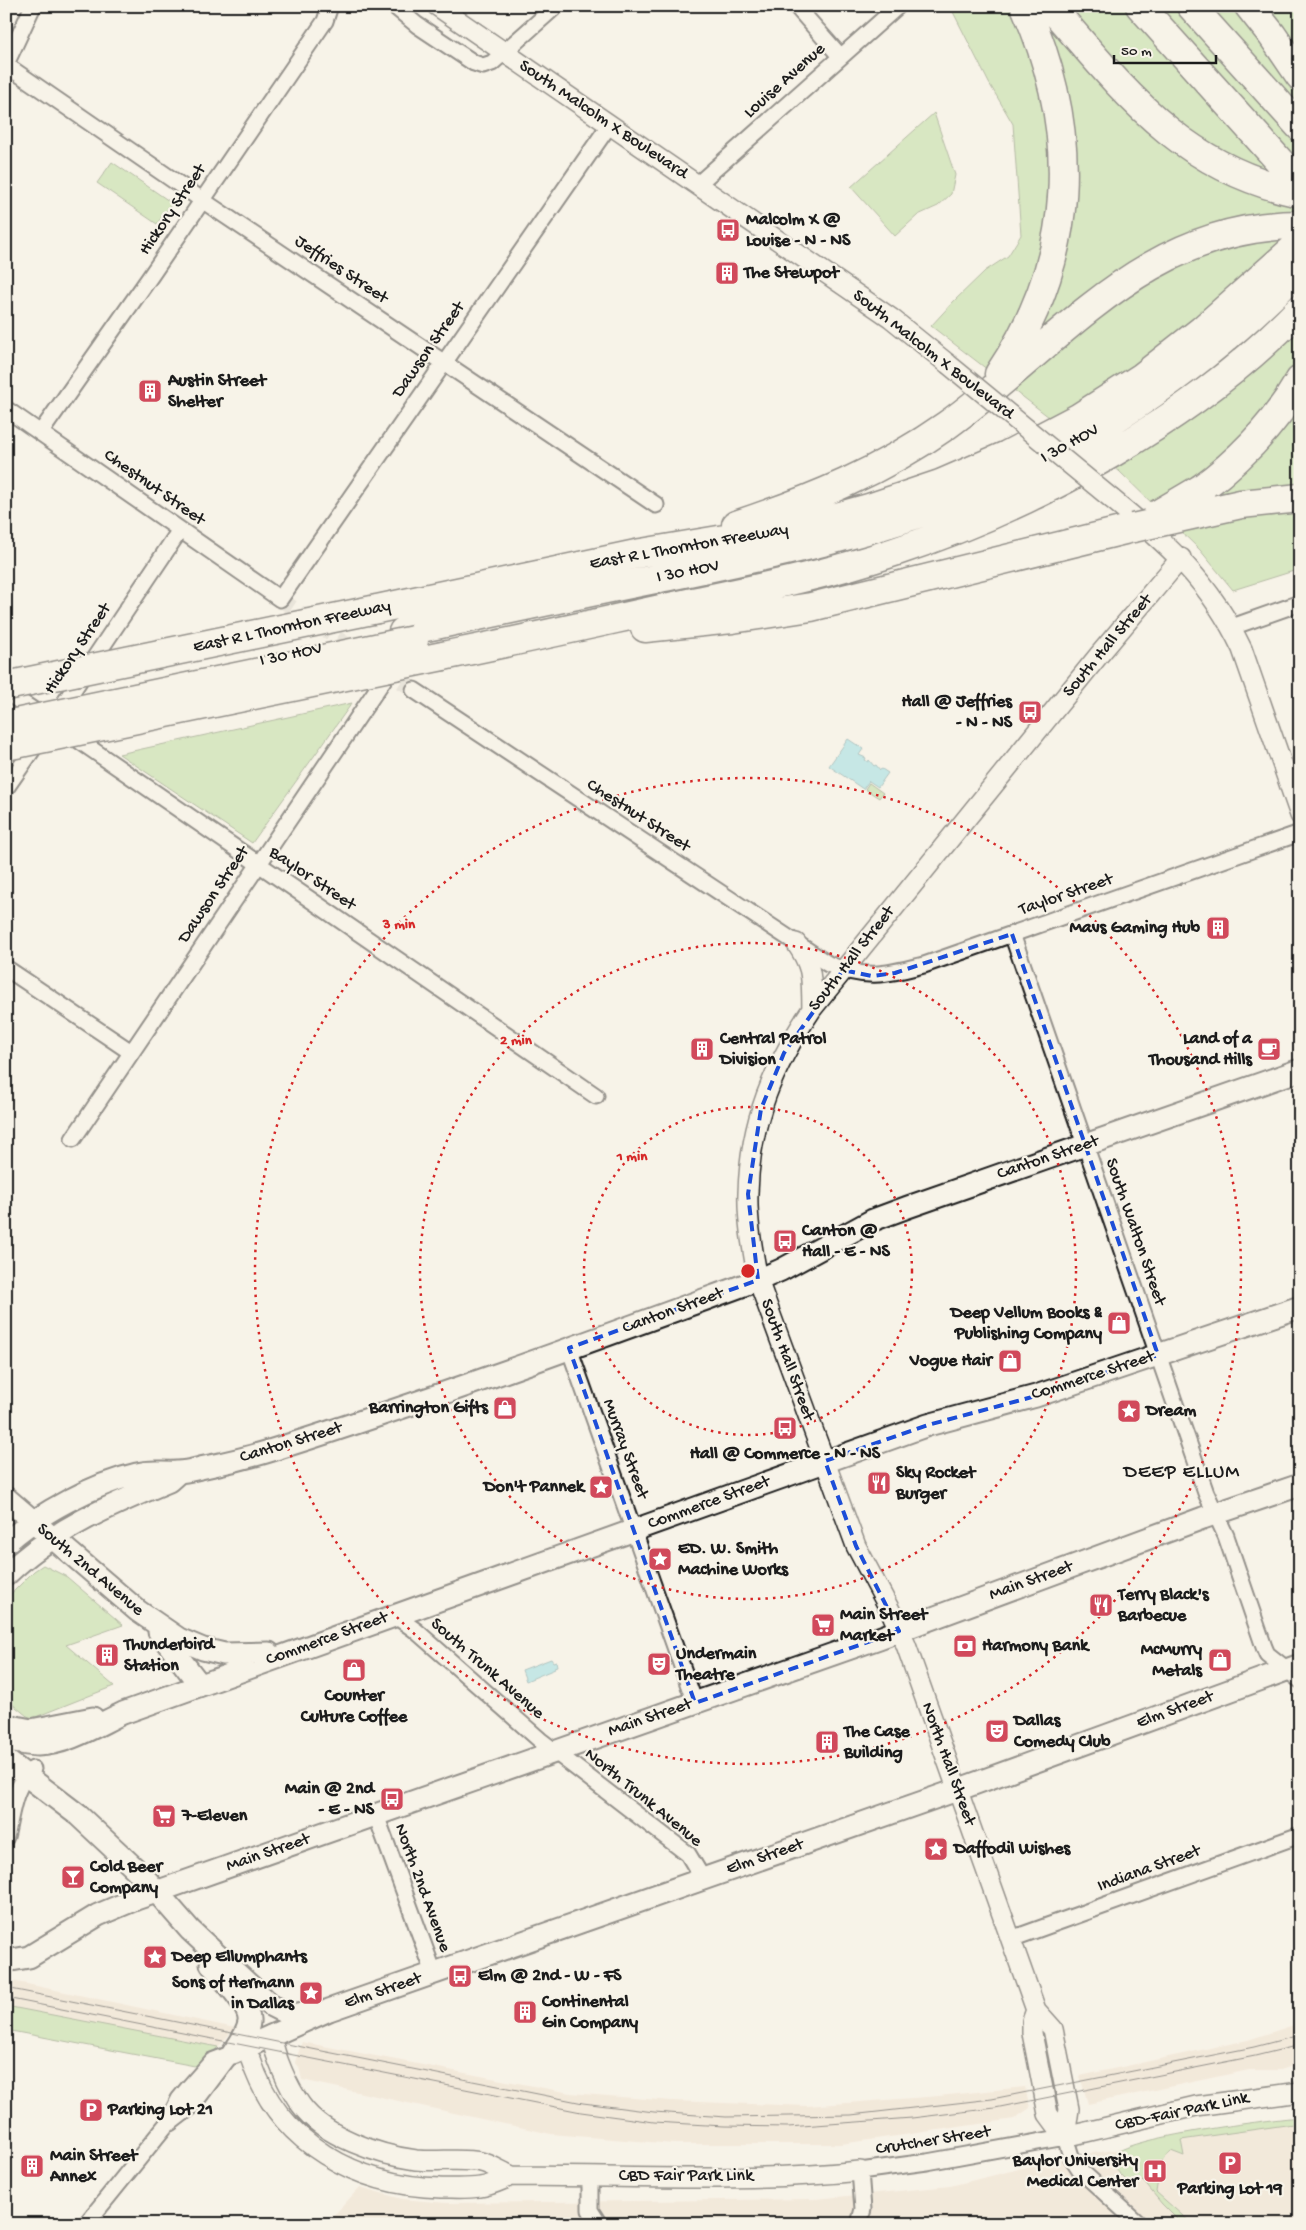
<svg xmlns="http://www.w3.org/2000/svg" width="1306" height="2230" font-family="'Gochi Hand',sans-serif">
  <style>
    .built { fill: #ecdecb }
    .green { fill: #b2d995; stroke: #677a58 }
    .water { fill: #89dae3; stroke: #5d8e93 }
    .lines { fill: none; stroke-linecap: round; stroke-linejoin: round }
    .minor-tunnel { stroke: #d6d3c9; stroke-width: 15; stroke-dasharray: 15 8; stroke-linecap: butt }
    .minor-casing { stroke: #1c1c1c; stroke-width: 19 }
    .tertiary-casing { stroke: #1c1c1c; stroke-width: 22 }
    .secondary-casing { stroke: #1c1c1c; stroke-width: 25 }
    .motorway-casing { stroke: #1c1c1c; stroke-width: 31 }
    .minor { stroke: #f7f3e8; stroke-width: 15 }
    .tertiary { stroke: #f7f3e8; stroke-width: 19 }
    .secondary { stroke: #f7f3e8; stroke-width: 21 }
    .motorway { stroke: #f7f3e8; stroke-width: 28 }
    .tram { stroke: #1c1c1c; stroke-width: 1 }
    .tertiary-bridge-casing { stroke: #1c1c1c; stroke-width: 22; stroke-linecap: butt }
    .motorway-bridge-casing { stroke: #1c1c1c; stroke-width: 31; stroke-linecap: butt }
    .tertiary-bridge { stroke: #f7f3e8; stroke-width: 19 }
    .motorway-bridge { stroke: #f7f3e8; stroke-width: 28 }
    .marked { fill: none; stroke: #1d4ed8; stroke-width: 4; stroke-dasharray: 10 6; stroke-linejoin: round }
    .ring { fill: none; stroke: #d62828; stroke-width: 2.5; stroke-dasharray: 2.5 5 }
    .labels { text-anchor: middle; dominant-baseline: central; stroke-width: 4.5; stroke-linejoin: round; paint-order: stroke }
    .street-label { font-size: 18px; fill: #1c1c1c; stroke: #f7f3e8 }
    .poi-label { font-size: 18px; font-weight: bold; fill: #1c1c1c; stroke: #f7f3e8; text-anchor: start }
    .quarter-label { font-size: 20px; letter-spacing: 1px; fill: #1c1c1c; stroke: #f7f3e8 }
    .centre { fill: #d62828; stroke: #f7f3e8; stroke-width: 2.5 }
    .ring-label { font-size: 15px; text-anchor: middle; font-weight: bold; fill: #d62828; stroke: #f7f3e8; stroke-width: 4.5; stroke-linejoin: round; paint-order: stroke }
  </style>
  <rect width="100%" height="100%" fill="#f7f3e8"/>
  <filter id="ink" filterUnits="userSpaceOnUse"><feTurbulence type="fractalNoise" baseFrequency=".02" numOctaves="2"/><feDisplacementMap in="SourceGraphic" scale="10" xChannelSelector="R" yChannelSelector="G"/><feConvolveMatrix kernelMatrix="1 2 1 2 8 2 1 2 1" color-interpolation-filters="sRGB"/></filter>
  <g filter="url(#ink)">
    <path class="built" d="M6,1980L27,1984L235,2028L218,2047L6,2008Z
      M1300,2023V2063L1281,2070H1249L1088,2104L1080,2076L1248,2040Z
      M302,2042L570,2093L672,2101L807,2106L939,2096L1025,2087L1030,2108L1014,2119L841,2144H674L551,2134L302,2080L299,2067L295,2062Z
      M1300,2118V2224H326L360,2187L402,2199L446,2203L816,2199L950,2186L1071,2156L1129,2148Z"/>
    <path class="green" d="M950,6H1300V569L1233,590L1200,550L1119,471L931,326L954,301L985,271L1008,256L1021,235L1013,124L989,83Z
      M934,113L955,175L951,194L938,206L918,215L895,236L851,187Z
      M112,162L172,203L157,224L97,183Z
      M352,703L252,843L119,754Z
      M869,783L883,793L879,798L865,789Z
      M43,1565L67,1577L123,1625L66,1645L114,1686L33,1718L27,1716L6,1699V1599L34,1571Z
      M6,2006L218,2047L200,2067L6,2030Z
      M1300,2117V2123L1181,2140L1184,2156L1171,2151L1150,2175L1158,2180L1156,2192L1192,2224H1182L1162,2204L1143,2181L1134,2187C1126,2180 1110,2168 1114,2156C1120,2138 1275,2119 1300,2117Z"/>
    <path class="water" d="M848,739L863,749L859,755L866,758L865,760L868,762L869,760L874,766L876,765L880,770L882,769L888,773L878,787L869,781L863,789L829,766Z
      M551,1659L553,1662L556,1661L557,1666L554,1667L555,1669L526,1681L522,1670Z"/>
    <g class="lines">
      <path class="minor-tunnel" d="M280,599L359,653
        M382,669L414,690"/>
      <g class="minor-casing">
        <path id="minor" d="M394,6L417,25L474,63L483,66L492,63L556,6
          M796,6L840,56
          M6,64L33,6
          M6,65L202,200L656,505
          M698,184L898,6
          M6,409L280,599L610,124
          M41,432L150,277L325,21L330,6
          M1232,627L1300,603
          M414,690L828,964C867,980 884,975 924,965L1300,833
          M6,692L45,718
          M57,714L180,530
          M68,733L596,1096
          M6,788L40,739
          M1012,934L1206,1493L1226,1536L1264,1647L1267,1654L1300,1680
          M6,968L131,1052
          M73,1139L388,673
          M569,1348L695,1703
          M394,1615L415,1630L540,1740L688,1854L703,1879
          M376,1815L434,1973
          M6,1837C12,1813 13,1786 33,1769
          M1011,1939L1300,1835
          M170,2123L192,2106L232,2053
          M590,2176V2210L599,2224
          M86,2224L166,2125L179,2099L189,2087L212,2061L233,2053
          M859,2224L863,2209L860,2171L927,2162L1065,2137L1071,2156L1081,2171L1139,2224"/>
      </g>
      <g class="tertiary-casing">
        <path id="tertiary" d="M437,6L891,318L948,364
          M1112,499C1170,547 1209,580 1242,649L1300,815
          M796,943C814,969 811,978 812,1009
          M1036,2010L1032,2021V2033L1048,2114L1065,2137
          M271,2035C275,2057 288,2087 301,2105C324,2137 379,2155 416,2160C436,2162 464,2158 481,2162C491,2164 502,2172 512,2176
          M251,2060C278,2144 358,2186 441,2188C454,2188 467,2189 480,2187C490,2186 502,2180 512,2176C627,2176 745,2183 860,2171
          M1065,2137L1069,2109L1053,2029L1036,2010L906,1645L891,1612L856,1546L758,1280C753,1251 747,1222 748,1193C750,1121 773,1067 812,1009L1099,655L1181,558
          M1065,2137L1196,2106L1300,2092"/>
      </g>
      <g class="secondary-casing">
        <path id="secondary" d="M6,1498L138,1611L179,1639L203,1649L224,1654L269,1653
          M6,1543C39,1513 94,1484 137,1474C151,1470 163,1473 177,1472C186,1472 196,1469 205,1467C230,1462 254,1456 279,1448C440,1397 599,1338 758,1280L781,1270L873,1220L908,1207L1300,1070
          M6,1575C52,1530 111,1505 169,1481L178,1473
          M159,1632L200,1685
          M6,1725L31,1730L93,1718
          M15,1742C22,1743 30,1745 38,1745C68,1744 97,1725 123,1713L928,1425L1036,1396L1300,1307
          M6,1760L78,1815L143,1876L190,1930L272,2006L290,2015L313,2012
          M6,1961L29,1957L98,1915L136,1899L879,1638L1203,1518L1300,1485
          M211,1964C221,1977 251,2006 249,2022C248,2033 239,2044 233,2053
          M233,2053L329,2010L957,1790L1300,1665"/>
      </g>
      <g class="motorway-casing">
        <path id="motorway" d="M1050,6C1124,91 1182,169 1300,193
          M1140,6L1300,184
          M1191,6L1300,127
          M1249,6L1272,35L1300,76
          M999,374C1077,258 1081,132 1025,6
          M1202,488C1242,458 1275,424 1300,380
          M736,525C811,500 882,471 947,425C1061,343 1144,225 1300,225
          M377,609L641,553L808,525L869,508L940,484L1007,455L1078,418L1142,377L1202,330L1300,243
          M645,628L732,619L811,607L1133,528
          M403,632C488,614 574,595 660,578C756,558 851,539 943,505C1072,458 1206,367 1300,268
          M443,656C527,639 610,620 693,602C760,588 829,574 894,552C1037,505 1195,418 1300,309"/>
      </g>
      <use href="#minor" class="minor"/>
      <use href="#tertiary" class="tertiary"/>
      <use href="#secondary" class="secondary"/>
      <use href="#motorway" class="motorway"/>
      <path class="tram" d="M6,1988L583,2103L654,2112L726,2117L851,2115L992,2099L1254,2047L1300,2035
        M6,1998L581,2112L654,2122L724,2126L788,2127L912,2118L995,2108L1255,2056L1300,2045"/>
      <g class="tertiary-bridge-casing">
        <path id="tertiary-bridge" d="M948,364L1112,499"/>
      </g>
      <g class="motorway-bridge-casing">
        <path id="motorway-bridge" d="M1158,514L1202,488
          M1133,528L1241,504L1300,498
          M6,686L377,609
          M6,725L414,640
          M6,746L443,656"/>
      </g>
      <use href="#tertiary-bridge" class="tertiary-bridge"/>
      <use href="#motorway-bridge" class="motorway-bridge"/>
    </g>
  </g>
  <path d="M0 0H1306V2230H0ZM1012,934L1158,1355L1036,1396L928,1425L825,1461L856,1546L899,1631L695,1703L569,1348L758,1280L748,1194L761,1109L784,1053L843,970L872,976L895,973Z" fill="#f7f3e8" fill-opacity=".55" fill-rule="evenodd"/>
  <path class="marked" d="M1012,934L1158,1355L1036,1396L928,1425L825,1461L856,1546L899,1631L695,1703L569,1348L758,1280L748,1194L761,1109L784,1053L843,970L872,976L895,973Z"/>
  <g class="ring">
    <circle cx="748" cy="1271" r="164"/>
    <circle cx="748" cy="1271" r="328"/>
    <circle cx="748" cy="1271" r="493"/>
  </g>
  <defs>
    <g id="bus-square" transform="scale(1.25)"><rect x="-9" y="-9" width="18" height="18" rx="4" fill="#d1495b" stroke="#f7f3e8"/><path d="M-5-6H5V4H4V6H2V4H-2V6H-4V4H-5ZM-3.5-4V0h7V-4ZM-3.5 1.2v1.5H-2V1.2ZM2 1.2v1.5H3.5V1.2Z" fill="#fff"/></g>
    <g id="building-square" transform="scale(1.25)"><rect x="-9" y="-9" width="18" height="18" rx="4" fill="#d1495b" stroke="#f7f3e8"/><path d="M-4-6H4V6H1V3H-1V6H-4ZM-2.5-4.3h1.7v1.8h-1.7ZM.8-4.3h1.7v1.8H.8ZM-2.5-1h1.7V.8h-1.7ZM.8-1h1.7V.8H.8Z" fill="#fff"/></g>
    <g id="cafe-square" transform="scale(1.25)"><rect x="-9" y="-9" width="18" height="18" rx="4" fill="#d1495b" stroke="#f7f3e8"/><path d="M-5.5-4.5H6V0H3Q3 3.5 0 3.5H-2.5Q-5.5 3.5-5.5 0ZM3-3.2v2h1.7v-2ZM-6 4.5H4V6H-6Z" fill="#fff"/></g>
    <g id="shop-square" transform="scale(1.25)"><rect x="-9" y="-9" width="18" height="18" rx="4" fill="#d1495b" stroke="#f7f3e8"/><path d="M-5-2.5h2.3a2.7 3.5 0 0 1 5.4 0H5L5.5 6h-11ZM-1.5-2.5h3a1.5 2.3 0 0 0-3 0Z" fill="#fff"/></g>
    <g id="sight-square" transform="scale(1.25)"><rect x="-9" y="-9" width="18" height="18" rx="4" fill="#d1495b" stroke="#f7f3e8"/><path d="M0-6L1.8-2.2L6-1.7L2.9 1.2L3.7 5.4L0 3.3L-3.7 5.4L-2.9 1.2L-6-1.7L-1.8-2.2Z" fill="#fff"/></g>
    <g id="restaurant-square" transform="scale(1.25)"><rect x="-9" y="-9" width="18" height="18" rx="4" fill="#d1495b" stroke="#f7f3e8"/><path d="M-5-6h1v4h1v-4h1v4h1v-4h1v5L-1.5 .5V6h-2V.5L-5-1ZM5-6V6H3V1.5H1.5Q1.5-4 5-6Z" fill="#fff"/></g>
    <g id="supermarket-square" transform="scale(1.25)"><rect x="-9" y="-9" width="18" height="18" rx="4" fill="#d1495b" stroke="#f7f3e8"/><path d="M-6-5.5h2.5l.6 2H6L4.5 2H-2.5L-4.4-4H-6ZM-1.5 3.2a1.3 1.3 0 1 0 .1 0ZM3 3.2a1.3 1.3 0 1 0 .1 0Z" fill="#fff"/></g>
    <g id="bank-square" transform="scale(1.25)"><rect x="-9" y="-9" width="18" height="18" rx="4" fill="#d1495b" stroke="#f7f3e8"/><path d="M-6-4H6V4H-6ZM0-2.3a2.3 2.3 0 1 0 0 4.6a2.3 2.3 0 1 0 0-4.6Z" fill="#fff"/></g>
    <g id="theatre-square" transform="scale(1.25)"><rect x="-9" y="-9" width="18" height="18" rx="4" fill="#d1495b" stroke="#f7f3e8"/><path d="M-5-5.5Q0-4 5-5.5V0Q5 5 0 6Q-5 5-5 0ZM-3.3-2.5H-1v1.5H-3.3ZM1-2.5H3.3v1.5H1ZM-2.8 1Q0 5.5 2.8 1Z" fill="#fff"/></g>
    <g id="bar-square" transform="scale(1.25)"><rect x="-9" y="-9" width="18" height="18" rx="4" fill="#d1495b" stroke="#f7f3e8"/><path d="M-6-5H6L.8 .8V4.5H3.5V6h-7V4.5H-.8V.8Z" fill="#fff"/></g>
    <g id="parking-square" transform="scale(1.25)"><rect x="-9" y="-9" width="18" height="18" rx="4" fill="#d1495b" stroke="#f7f3e8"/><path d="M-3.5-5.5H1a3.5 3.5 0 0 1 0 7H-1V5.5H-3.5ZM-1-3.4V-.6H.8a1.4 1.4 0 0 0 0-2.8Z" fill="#fff"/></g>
    <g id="hospital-square" transform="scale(1.25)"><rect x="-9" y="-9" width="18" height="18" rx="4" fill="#d1495b" stroke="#f7f3e8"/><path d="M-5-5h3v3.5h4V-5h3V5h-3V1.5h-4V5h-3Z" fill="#fff"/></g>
  </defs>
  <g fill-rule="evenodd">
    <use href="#bus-square" x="728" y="230"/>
    <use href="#building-square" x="727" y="273"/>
    <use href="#building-square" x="150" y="391"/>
    <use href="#bus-square" x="1030" y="712"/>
    <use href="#building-square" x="1218" y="928"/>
    <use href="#building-square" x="702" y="1049"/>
    <use href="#cafe-square" x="1269" y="1049"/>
    <use href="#bus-square" x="785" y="1241"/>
    <use href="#shop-square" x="1119" y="1323"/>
    <use href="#shop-square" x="1010" y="1361"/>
    <use href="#shop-square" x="505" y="1408"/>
    <use href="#sight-square" x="1129" y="1411"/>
    <use href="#bus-square" x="785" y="1428"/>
    <use href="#restaurant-square" x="879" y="1483"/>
    <use href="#sight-square" x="601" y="1487"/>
    <use href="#sight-square" x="660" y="1559"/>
    <use href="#restaurant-square" x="1101" y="1605"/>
    <use href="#supermarket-square" x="823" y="1625"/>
    <use href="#bank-square" x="965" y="1646"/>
    <use href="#building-square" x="107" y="1655"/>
    <use href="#shop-square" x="1220" y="1660"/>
    <use href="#theatre-square" x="659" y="1664"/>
    <use href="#shop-square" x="354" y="1670"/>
    <use href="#theatre-square" x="997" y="1731"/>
    <use href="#building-square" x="827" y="1742"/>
    <use href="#bus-square" x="392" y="1799"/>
    <use href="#supermarket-square" x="164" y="1816"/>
    <use href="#sight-square" x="936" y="1849"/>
    <use href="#bar-square" x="73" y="1877"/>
    <use href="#sight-square" x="155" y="1957"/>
    <use href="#bus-square" x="460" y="1976"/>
    <use href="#sight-square" x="311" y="1993"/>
    <use href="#building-square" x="525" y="2012"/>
    <use href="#parking-square" x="91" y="2110"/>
    <use href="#parking-square" x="1230" y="2163"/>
    <use href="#building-square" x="32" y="2166"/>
    <use href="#hospital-square" x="1155" y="2171"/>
  </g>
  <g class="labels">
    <g class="street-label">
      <text transform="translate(785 81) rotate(-42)">Louise Avenue</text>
      <text transform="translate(603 120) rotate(34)">South Malcolm X Boulevard</text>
      <text transform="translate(173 210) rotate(-56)">Hickory Street</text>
      <text transform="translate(341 270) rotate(34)">Jeffries Street</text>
      <text transform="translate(429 350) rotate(-55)">Dawson Street</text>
      <text transform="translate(933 355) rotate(38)">South Malcolm X Boulevard</text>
      <text transform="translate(1070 444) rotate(-29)">I 30 HOV</text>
      <text transform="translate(154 488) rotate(35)">Chestnut Street</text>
      <text transform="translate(689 547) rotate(-10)">East R L Thornton Freeway</text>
      <text transform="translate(688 572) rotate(-11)">I 30 HOV</text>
      <text transform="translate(292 627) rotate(-12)">East R L Thornton Freeway</text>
      <text transform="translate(1108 646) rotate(-50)">South Hall Street</text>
      <text transform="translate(78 649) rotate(-56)">Hickory Street</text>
      <text transform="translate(291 655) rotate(-12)">I 30 HOV</text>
      <text transform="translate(638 816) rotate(33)">Chestnut Street</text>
      <text transform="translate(312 879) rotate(34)">Baylor Street</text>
      <text transform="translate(214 895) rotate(-56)">Dawson Street</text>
      <text transform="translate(1066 895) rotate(-19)">Taylor Street</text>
      <text transform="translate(852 959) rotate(-52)">South Hall Street</text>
      <text transform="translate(1048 1158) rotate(-19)">Canton Street</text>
      <text transform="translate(1135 1232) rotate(71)">South Walton Street</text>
      <text transform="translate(673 1311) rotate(-20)">Canton Street</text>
      <text transform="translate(787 1360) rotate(70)">South Hall Street</text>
      <text transform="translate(1093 1376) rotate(-18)">Commerce Street</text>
      <text transform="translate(291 1443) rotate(-17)">Canton Street</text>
      <text transform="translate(625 1449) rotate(70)">Murray Street</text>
      <text transform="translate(709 1503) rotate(-20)">Commerce Street</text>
      <text transform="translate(90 1570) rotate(40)">South 2nd Avenue</text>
      <text transform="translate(1031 1581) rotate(-20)">Main Street</text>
      <text transform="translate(327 1639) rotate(-20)">Commerce Street</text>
      <text transform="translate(487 1669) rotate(41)">South Trunk Avenue</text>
      <text transform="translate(1175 1710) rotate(-20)">Elm Street</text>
      <text transform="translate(650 1718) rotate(-19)">Main Street</text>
      <text transform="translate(948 1764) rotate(70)">North Hall Street</text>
      <text transform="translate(643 1798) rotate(39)">North Trunk Avenue</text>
      <text transform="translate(268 1853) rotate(-19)">Main Street</text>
      <text transform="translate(765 1857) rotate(-19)">Elm Street</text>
      <text transform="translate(1149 1869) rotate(-20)">Indiana Street</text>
      <text transform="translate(422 1888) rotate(70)">North 2nd Avenue</text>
      <text transform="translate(383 1991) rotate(-19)">Elm Street</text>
      <text transform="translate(1182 2112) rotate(-12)">CBD-Fair Park Link</text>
      <text transform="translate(933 2141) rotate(-9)">Crutcher Street</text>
      <text x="686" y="2176">CBD Fair Park Link</text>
    </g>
    <g class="poi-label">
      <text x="746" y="220">Malcolm X @<tspan x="746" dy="21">Louise - N - NS</tspan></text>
      <text x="744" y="273">The Stewpot</text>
      <text x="168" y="381">Austin Street<tspan x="168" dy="21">Shelter</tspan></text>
      <text x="1012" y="702" text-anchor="end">Hall @ Jeffries<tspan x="1012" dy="21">- N - NS</tspan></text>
      <text x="1200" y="928" text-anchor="end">Mavs Gaming Hub</text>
      <text x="720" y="1039">Central Patrol<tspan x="720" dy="21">Division</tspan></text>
      <text x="1252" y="1039" text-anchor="end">Land of a<tspan x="1252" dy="21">Thousand Hills</tspan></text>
      <text x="802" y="1231">Canton @<tspan x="802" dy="21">Hall - E - NS</tspan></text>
      <text x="1102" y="1313" text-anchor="end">Deep Vellum Books &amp;<tspan x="1102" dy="21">Publishing Company</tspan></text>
      <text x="992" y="1361" text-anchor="end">Vogue Hair</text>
      <text x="488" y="1408" text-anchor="end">Barrington Gifts</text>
      <text x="1146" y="1411">Dream</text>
      <text x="785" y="1454" text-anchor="middle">Hall @ Commerce - N - NS</text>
      <text x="896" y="1473">Sky Rocket<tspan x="896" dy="21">Burger</tspan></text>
      <text x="584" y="1487" text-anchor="end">Don't Pannek</text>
      <text x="678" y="1549">ED. W. Smith<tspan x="678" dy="21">Machine Works</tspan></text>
      <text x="1118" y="1595">Terry Black's<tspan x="1118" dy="21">Barbecue</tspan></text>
      <text x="840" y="1615">Main Street<tspan x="840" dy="21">Market</tspan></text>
      <text x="124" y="1645">Thunderbird<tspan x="124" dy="21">Station</tspan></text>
      <text x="982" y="1646">Harmony Bank</text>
      <text x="1202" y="1650" text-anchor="end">McMurry<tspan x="1202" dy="21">Metals</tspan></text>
      <text x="676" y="1654">Undermain<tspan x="676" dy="21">Theatre</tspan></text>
      <text x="354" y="1696" text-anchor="middle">Counter<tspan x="354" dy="21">Culture Coffee</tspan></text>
      <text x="1014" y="1721">Dallas<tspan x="1014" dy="21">Comedy Club</tspan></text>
      <text x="844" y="1732">The Case<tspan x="844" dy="21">Building</tspan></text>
      <text x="374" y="1789" text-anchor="end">Main @ 2nd<tspan x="374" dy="21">- E - NS</tspan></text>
      <text x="182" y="1816">7-Eleven</text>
      <text x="954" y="1849">Daffodil Wishes</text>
      <text x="90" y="1867">Cold Beer<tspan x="90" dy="21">Company</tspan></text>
      <text x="172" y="1957">Deep Ellumphants</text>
      <text x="478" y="1976">Elm @ 2nd - W - FS</text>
      <text x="294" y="1983" text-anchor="end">Sons of Hermann<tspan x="294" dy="21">in Dallas</tspan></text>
      <text x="542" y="2002">Continental<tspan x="542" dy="21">Gin Company</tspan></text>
      <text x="108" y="2110">Parking Lot 21</text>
      <text x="50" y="2156">Main Street<tspan x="50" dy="21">Annex</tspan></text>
      <text x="1138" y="2161" text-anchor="end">Baylor University<tspan x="1138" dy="21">Medical Center</tspan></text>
      <text x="1230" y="2189" text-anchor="middle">Parking Lot 19</text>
    </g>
    <g class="quarter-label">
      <text x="1182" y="1473">DEEP ELLUM</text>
    </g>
  </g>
  <circle cx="748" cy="1271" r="8" class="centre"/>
  <g class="ring-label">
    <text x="399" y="928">3 min</text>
    <text x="516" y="1044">2 min</text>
    <text x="632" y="1160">1 min</text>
  </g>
  <rect width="1306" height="2230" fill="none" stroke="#f7f3e8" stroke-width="25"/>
  <rect x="12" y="12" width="1281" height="2205" fill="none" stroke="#1c1c1c" stroke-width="2" filter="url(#ink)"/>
  <path d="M1114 55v8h102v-8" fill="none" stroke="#1c1c1c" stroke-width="2.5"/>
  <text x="1121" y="55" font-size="15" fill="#1c1c1c" stroke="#f7f3e8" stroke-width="4" paint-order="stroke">50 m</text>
</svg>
